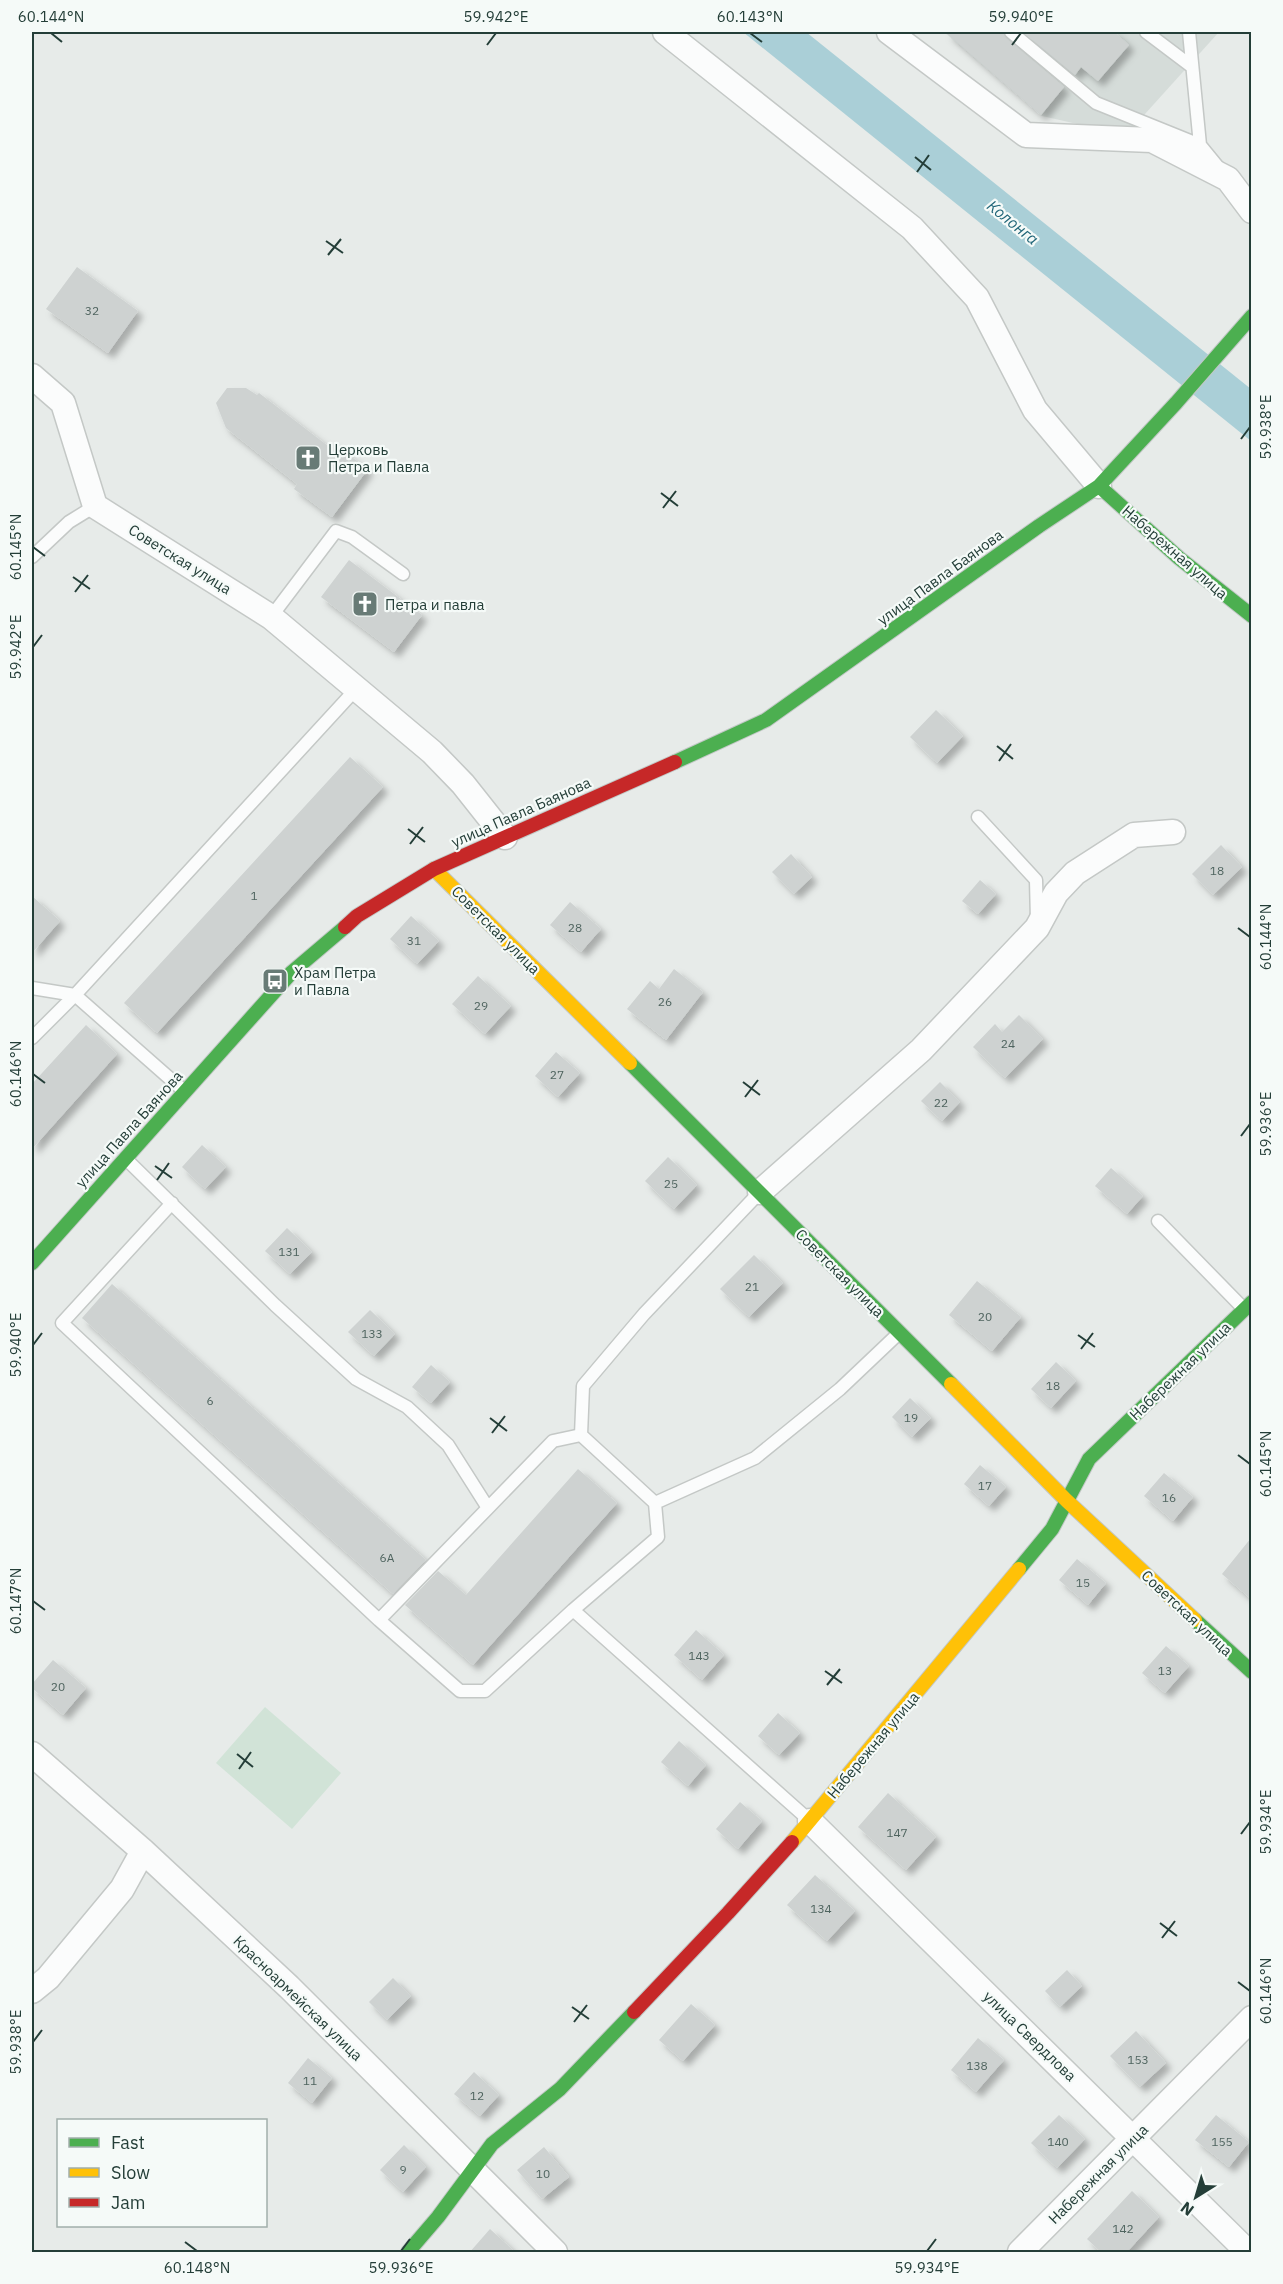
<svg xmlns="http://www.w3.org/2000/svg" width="1283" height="2284" font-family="'IBM Plex Sans',sans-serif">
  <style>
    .built { fill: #d5dcd9 }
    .green { fill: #d1e3d7 }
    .water { fill: #aacfd7 }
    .building { fill: #ced2d1; filter: url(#shadow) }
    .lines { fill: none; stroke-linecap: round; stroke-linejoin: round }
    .lane-casing { stroke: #c4c8c6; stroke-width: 15 }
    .street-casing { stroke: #c4c8c6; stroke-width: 27 }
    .fast-casing { stroke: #c2c8c6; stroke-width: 16 }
    .slow-casing { stroke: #c2c8c6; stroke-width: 16 }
    .jam-casing { stroke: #c2c8c6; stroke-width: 16 }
    .lane { stroke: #fbfcfc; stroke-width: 12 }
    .street { stroke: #fbfcfc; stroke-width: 24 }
    .fast { stroke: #4caf50; stroke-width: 14 }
    .slow { stroke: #ffc107; stroke-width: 14 }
    .jam { stroke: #c62828; stroke-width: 14 }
    .ticks { fill: none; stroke: #243e38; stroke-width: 2 }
    .labels { text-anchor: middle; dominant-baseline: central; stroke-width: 4.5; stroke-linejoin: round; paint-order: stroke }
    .number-label { font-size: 12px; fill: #4f645f }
    .poi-label { font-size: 15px; fill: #243e38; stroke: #f5faf8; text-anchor: start }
    .street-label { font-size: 15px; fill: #243e38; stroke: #f5faf8 }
    .water-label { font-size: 16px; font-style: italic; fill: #216678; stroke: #f5faf8 }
    .neatline { fill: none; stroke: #243e38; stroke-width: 2 }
    .ticks-label { font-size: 15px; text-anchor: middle; fill: #243e38 }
  </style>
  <defs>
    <filter id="shadow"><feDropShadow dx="5.5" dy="5.5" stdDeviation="3" flood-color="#0004"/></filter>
  </defs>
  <rect width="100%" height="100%" fill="#e7ebe9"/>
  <path class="built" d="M944,32H1219L1126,135L1042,116Z"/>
  <path class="green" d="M265,1707L341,1773L292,1829L216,1763Z"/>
  <path class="water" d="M743,32H806L1251,389V441Z"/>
  <path class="building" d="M945,32H1003L1006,38L1064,87L1041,115Z
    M1023,32H1114L1129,45L1098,81L1081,67L1075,75Z
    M77,267L138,311L108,353L46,309Z
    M227,388H246L257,395L259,393L328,446L331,442L368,469L332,517L294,489L297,484L226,428L216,403Z
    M349,560L422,615L394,652L321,597Z
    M936,710L963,736L937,763L910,737Z
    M350,757L383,787L157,1033L124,1003Z
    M1221,845L1242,867L1213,895L1192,874Z
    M791,854L812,877L794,894L772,872Z
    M980,880L996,894L978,914L962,901Z
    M32,896L60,921L32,953Z
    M570,902L601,929L581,952L550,925Z
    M411,916L439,941L417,964L390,939Z
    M674,969L703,992L666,1040L627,1009L650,981L659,989Z
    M478,976L511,1006L485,1034L452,1004Z
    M1019,1015L1043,1039L1005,1078L973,1047L995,1024L1002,1032Z
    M86,1025L117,1054L32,1149V1084Z
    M556,1052L580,1073L558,1097L535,1076Z
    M940,1082L960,1102L942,1121L921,1101Z
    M202,1145L226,1167L205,1189L182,1167Z
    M668,1157L697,1185L674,1209L645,1181Z
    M1111,1168L1143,1196L1127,1214L1095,1186Z
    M287,1228L312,1252L290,1274L265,1251Z
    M754,1255L783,1283L749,1317L720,1289Z
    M977,1281L1021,1317L992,1351L949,1315Z
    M112,1284L426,1560L393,1594L82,1318Z
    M370,1310L395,1334L374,1356L348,1332Z
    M1056,1362L1076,1381L1051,1408L1031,1389Z
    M431,1365L450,1382L431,1403L412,1387Z
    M910,1398L931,1418L912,1437L892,1417Z
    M980,1465L1006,1487L989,1506L964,1484Z
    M578,1469L617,1503L473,1665L405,1605L438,1571L466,1595Z
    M1164,1473L1193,1497L1173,1521L1144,1496Z
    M1251,1538V1599L1222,1574Z
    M1077,1559L1106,1583L1088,1605L1059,1580Z
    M696,1630L724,1655L702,1680L674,1655Z
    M1166,1646L1189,1666L1165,1693L1142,1673Z
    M53,1660L86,1688L63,1715L32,1688V1684Z
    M778,1713L800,1733L779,1755L758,1736Z
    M679,1741L706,1765L688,1786L661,1762Z
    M888,1793L936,1837L906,1870L858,1827Z
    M740,1802L762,1821L738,1849L716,1829Z
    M815,1875L855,1911L827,1941L787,1905Z
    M1067,1970L1082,1986L1060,2007L1045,1991Z
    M393,1978L411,1996L387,2020L369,2002Z
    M691,2004L715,2025L683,2061L659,2040Z
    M1136,2031L1166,2063L1140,2087L1110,2056Z
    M978,2038L1004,2060L976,2092L951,2070Z
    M308,2058L332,2078L312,2103L288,2083Z
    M474,2072L499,2095L480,2116L454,2094Z
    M1059,2115L1085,2139L1057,2168L1031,2143Z
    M1216,2115L1249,2142L1229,2167L1195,2140Z
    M404,2145L426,2167L403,2192L380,2170Z
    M544,2147L569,2177L542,2199L517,2170Z
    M1132,2191L1159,2217L1126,2253H1102L1087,2239Z
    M490,2229L516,2253H469Z"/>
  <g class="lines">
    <g class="lane-casing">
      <path id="lane" d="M1011,32L1096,103L1200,145
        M1146,32L1191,66
        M1189,32L1200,145L1218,167
        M32,557L69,522L95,506
        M271,617L336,531L352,537L403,574
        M978,817L1036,880L1037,921
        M32,988L75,995L184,1091
        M32,1038L75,995L356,689
        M126,1159L275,1305L356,1379L407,1407L448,1445L488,1508L379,1620
        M172,1203L62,1323L379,1620L460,1691H485L573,1610L658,1537L655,1503L581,1435
        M1158,1221L1243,1308
        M581,1435L583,1386L644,1314L759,1193
        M655,1503L755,1458L840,1389L898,1334
        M488,1508L553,1441L581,1435
        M573,1610L809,1820"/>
    </g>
    <g class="street-casing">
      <path id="street" d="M665,32L912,228L977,298L1035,410L1099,486
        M889,32L1026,135L1152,140L1228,179L1252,211
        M32,376L63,403L95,506L271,617L432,752L463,784L505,837
        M760,1192L921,1050L1037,928L1056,893L1075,873L1134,835L1173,832
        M32,1754L143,1851L289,1987L555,2252
        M810,1821L1248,2252
        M32,1991L48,1978L122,1889L143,1851
        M1020,2252L1252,2018"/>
    </g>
    <g class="fast-casing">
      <path id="fast" d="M1252,316L1176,403L1099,486L1179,558L1252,616
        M675,762L766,720L1039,526L1099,486
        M630,1063L951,1384
        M32,1263L292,972L345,927
        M1019,1569L1052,1529L1089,1459L1252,1302
        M1195,1620L1252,1672
        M408,2252L438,2217L492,2144L560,2089L634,2012"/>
    </g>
    <g class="slow-casing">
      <path id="slow" d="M434,869L630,1063
        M951,1384L1067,1501L1195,1620
        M792,1842L1019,1569"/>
    </g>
    <g class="jam-casing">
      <path id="jam" d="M345,927L357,916L434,869L675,762
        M634,2012L728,1913L792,1842"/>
    </g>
    <use href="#lane" class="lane"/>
    <use href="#street" class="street"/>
    <use href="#fast" class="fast"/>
    <use href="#slow" class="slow"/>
    <use href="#jam" class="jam"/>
  </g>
  <path class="ticks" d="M51,33L62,42M750,33L762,42M487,45L496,33M1012,45L1021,33M915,157L931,170M917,172L929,155M326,241L343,253M328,255L341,239M1241,439L1250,427M661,493L678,506M663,508L676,491M33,547L45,556M73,577L90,589M75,592L88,575M33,647L42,635M997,746L1013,759M999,761L1011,744M408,829L425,842M410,844L423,827M1238,928L1250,937M33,1074L45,1083M743,1082L760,1095M745,1097L758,1080M1241,1136L1250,1124M155,1166L172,1178M157,1180L169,1163M1078,1335L1095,1347M33,1345L42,1333M1081,1349L1093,1333M490,1418L507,1431M492,1433L505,1416M1238,1455L1250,1464M33,1601L45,1610M825,1671L842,1683M827,1685L840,1669M237,1754L253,1767M239,1769L251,1752M1241,1834L1250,1822M1160,1923L1177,1936M1162,1938L1175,1921M1238,1982L1250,1991M572,2007L589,2019M574,2022L587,2005M33,2042L42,2030M185,2242L197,2251M401,2251L410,2239M927,2251L936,2239"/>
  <defs>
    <g id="church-square" transform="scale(1.35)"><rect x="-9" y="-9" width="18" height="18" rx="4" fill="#687b76" stroke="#f5faf8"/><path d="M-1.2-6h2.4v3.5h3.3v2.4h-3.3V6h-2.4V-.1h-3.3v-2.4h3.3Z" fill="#fff"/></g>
    <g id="bus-square" transform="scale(1.35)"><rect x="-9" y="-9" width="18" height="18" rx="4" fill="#687b76" stroke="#f5faf8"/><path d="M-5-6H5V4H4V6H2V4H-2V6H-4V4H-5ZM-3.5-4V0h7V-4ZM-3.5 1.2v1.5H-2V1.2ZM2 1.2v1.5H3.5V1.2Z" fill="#fff"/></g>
  </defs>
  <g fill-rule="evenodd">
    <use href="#church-square" x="308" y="458"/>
    <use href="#church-square" x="365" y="604"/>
    <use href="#bus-square" x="275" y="981"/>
  </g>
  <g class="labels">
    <g class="number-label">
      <text x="92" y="310">32</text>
      <text x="1217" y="870">18</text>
      <text x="254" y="895">1</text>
      <text x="575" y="927">28</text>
      <text x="414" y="940">31</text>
      <text x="665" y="1001">26</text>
      <text x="481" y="1005">29</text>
      <text x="1008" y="1043">24</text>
      <text x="557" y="1074">27</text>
      <text x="941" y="1102">22</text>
      <text x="671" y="1183">25</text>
      <text x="289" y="1251">131</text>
      <text x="752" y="1286">21</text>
      <text x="985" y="1316">20</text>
      <text x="372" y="1333">133</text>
      <text x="1053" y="1385">18</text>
      <text x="210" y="1400">6</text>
      <text x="911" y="1417">19</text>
      <text x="985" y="1485">17</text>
      <text x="1169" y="1497">16</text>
      <text x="387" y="1557">6А</text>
      <text x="1083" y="1582">15</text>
      <text x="699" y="1655">143</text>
      <text x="1165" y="1670">13</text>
      <text x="58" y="1686">20</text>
      <text x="897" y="1832">147</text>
      <text x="821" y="1908">134</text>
      <text x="1138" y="2059">153</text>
      <text x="977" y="2065">138</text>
      <text x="310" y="2080">11</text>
      <text x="477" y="2095">12</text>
      <text x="1058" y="2141">140</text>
      <text x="1222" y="2141">155</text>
      <text x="403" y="2169">9</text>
      <text x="543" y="2173">10</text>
      <text x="1123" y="2228">142</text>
    </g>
    <g class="poi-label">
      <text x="328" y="449">Церковь<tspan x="328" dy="17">Петра и Павла</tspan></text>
      <text x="385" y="604">Петра и павла</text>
      <text x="294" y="972">Храм Петра<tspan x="294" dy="17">и Павла</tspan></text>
    </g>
    <g class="street-label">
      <text transform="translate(1175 552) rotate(41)">Набережная улица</text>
      <text transform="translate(180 559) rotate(32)">Советская улица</text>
      <text transform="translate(940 577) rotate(-36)">улица Павла Баянова</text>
      <text transform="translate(521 812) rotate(-24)">улица Павла Баянова</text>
      <text transform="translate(496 930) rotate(45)">Советская улица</text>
      <text transform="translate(129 1129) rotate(-48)">улица Павла Баянова</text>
      <text transform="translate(840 1273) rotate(45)">Советская улица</text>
      <text transform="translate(1180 1371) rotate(-44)">Набережная улица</text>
      <text transform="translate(1187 1613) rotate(43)">Советская улица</text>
      <text transform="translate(873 1745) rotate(-50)">Набережная улица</text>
      <text transform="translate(298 1998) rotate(44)">Красноармейская улица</text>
      <text transform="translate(1030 2036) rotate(44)">улица Свердлова</text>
      <text transform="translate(1098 2174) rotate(-45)">Набережная улица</text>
    </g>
    <g class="water-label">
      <text transform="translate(1013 222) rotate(39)">Колонга</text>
    </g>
  </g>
  <rect width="1283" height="2284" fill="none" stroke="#f5faf8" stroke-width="66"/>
  <rect x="57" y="2119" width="210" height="108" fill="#f5faf8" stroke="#a1afab" stroke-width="1.5"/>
  <rect x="69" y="2138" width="30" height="9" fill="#4caf50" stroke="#a1afab" stroke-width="1.5"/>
  <text x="111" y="2149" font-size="18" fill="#243e38">Fast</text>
  <rect x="69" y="2168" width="30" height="9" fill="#ffc107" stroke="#a1afab" stroke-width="1.5"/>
  <text x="111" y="2179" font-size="18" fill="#243e38">Slow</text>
  <rect x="69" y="2198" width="30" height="9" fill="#c62828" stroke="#a1afab" stroke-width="1.5"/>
  <text x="111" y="2209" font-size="18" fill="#243e38">Jam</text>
  <g transform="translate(1196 2197) rotate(217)" stroke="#f5faf8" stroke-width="4.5" paint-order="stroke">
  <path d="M0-4.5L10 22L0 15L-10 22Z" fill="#243e38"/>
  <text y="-9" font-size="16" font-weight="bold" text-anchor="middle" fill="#243e38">N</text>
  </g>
  <rect x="33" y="33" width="1217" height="2218" class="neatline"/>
  <g class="ticks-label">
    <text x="51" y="22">60.144°N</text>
    <text x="496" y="22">59.942°E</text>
    <text x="750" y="22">60.143°N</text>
    <text x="1021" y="22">59.940°E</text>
    <text transform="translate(1266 427) rotate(-90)" y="5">59.938°E</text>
    <text transform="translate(16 547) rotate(-90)" y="5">60.145°N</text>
    <text transform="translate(16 647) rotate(-90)" y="5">59.942°E</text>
    <text transform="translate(1266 937) rotate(-90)" y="5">60.144°N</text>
    <text transform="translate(16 1074) rotate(-90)" y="5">60.146°N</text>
    <text transform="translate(1266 1124) rotate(-90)" y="5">59.936°E</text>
    <text transform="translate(16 1345) rotate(-90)" y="5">59.940°E</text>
    <text transform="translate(1266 1464) rotate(-90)" y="5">60.145°N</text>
    <text transform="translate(16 1601) rotate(-90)" y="5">60.147°N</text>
    <text transform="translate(1266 1822) rotate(-90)" y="5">59.934°E</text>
    <text transform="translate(1266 1991) rotate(-90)" y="5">60.146°N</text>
    <text transform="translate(16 2042) rotate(-90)" y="5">59.938°E</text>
    <text x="197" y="2273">60.148°N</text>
    <text x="401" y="2273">59.936°E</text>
    <text x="927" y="2273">59.934°E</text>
  </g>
</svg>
